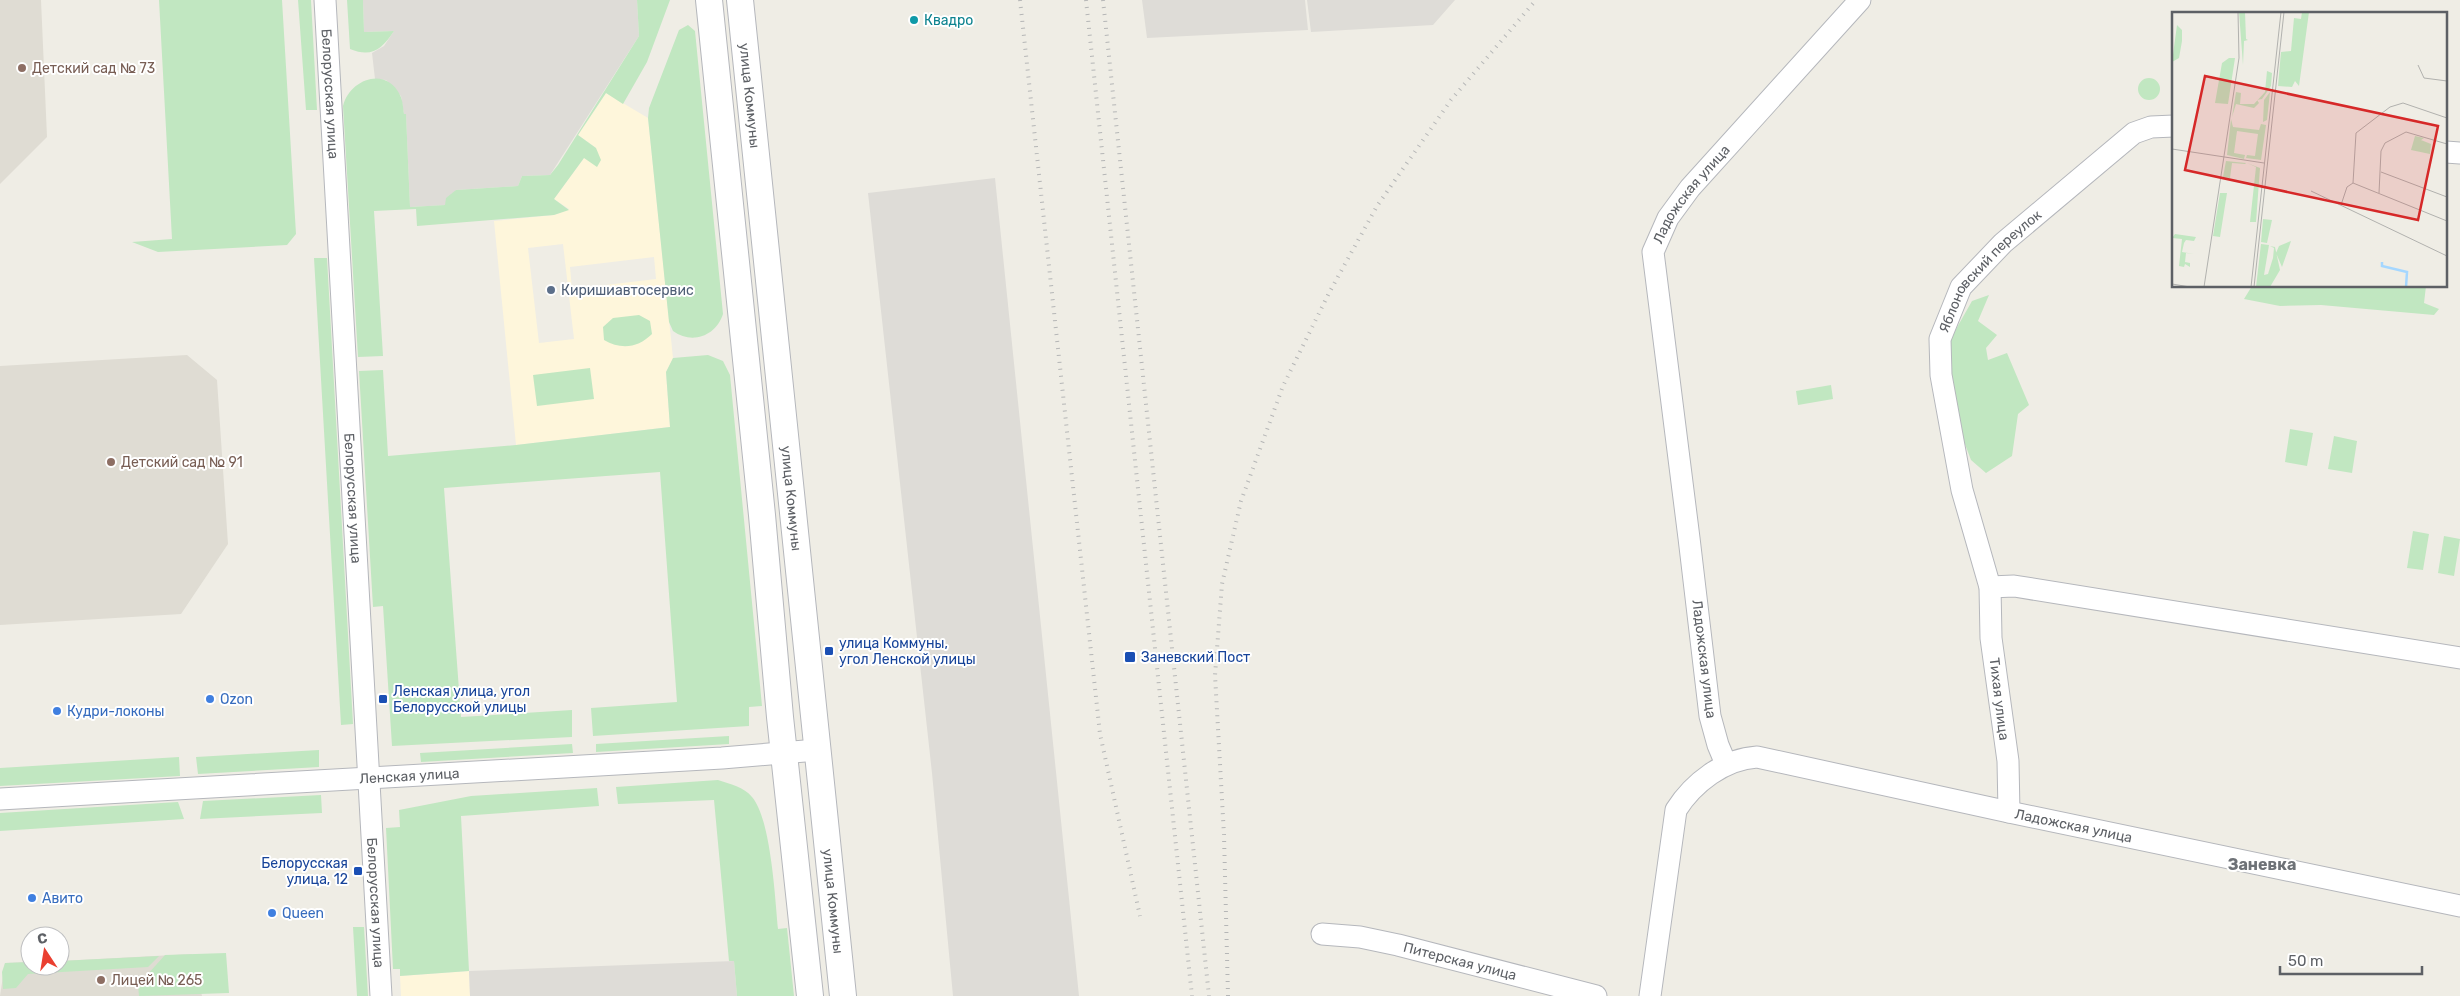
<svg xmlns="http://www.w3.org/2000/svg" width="2460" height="996" font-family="Rubik,sans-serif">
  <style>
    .commercial { fill: #fef6db; fill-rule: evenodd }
    .industrial { fill: #dedcd7 }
    .education { fill: #dfdcd3 }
    .green { fill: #c1e7c1 }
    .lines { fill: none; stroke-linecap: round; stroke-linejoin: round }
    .minor-casing { stroke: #b5b7bc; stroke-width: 23 }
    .tertiary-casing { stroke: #b5b7bc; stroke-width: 28 }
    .minor { stroke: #fff; stroke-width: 21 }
    .tertiary { stroke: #fff; stroke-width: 26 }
    .rail { stroke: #b5b6b6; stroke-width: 4; stroke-dasharray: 1 6; stroke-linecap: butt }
    .culture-dot { fill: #0f9aa8; stroke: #fff; stroke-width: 2 }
    .education-dot { fill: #8d6e63; stroke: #fff; stroke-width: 2 }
    .service-dot { fill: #5c6f8a; stroke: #fff; stroke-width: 2 }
    .transit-dot { fill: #1a4fb4; stroke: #fff; stroke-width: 2 }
    .shop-dot { fill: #3f7fe0; stroke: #fff; stroke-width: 2 }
    .labels { text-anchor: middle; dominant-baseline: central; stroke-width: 4; stroke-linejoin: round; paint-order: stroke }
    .culture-label { font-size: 14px; fill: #0d838f; stroke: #fff; text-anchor: start }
    .education-label { font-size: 14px; fill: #785e54; stroke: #fff; text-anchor: start }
    .street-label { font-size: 14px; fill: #5d6065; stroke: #fff }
    .service-label { font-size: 14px; fill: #4e5e75; stroke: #fff; text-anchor: start }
    .transit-label { font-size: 14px; fill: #164399; stroke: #fff; text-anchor: start }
    .shop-label { font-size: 14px; fill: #366cbe; stroke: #fff; text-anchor: start }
    .quarter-label { font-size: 16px; font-weight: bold; fill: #6e7277; stroke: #fff }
    .inset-river { fill: none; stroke: #a5d7ff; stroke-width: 2.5 }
    .inset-road { fill: none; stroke: #b1b1ae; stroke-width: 1 }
    .view { fill: #d62828; fill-opacity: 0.15; stroke: #d62828; stroke-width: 2.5 }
    .inset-edge { fill: none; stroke: #5d6065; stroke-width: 2.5 }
  </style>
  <rect width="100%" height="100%" fill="#efede5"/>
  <path class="commercial" d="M606,93L648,118L673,358L666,372L670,427L516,445L494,221L554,215L569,209L554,199L584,158L596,148L578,135ZM563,244L574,339L539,343L528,248ZM654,257L656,279L572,289L570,267Z
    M469,971L470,996H401L400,976Z"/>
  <path class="industrial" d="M363,0H637L639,36L550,175L522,176L518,186L456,190L446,205L410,207L406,115H404L401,96L386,80L375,79L372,53L384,46L394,31L364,32Z
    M1142,0H1305L1308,30L1147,38Z
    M1307,0H1455L1433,25L1311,32Z
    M995,178L1079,996H953L932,773L868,193Z
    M734,961L737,996H470L469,971Z"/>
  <path class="education" d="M0,0H41L47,137L0,184Z
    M187,355L217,380L228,544L181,614L0,625V366Z
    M192,954L202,996H0L5,963L30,962V966H60V961Z"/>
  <path class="green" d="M159,0H282L296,234L287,245L158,252L132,242L172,239Z
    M298,0H311L317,110H306Z
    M347,0H363L364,32L394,31C382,49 372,58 350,49Z
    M637,0H670L647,62L623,104L606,93L578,135L596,148L601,160L597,167L584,158L554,199L569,210L554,215L417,226L416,209L374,211L383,356L358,357L343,106C350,79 386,66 400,95C403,101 403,108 404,114H406L410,207L445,205L446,198L456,190L518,186L522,176L550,175L558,165L639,36Z
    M688,25L695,31L723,314C716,336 692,345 673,331L669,322L648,118L649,108L679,30Z
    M2138 89a11 11 0 1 1 22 0a11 11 0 1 1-22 0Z
    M314,258H327L353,724L341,725Z
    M2252,286H2426L2424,303L2439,309L2434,315L2321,305L2280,306L2244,299Z
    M1989,295L1978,321L1997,335L1986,348L1988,360L2007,353L2029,405L2018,414L2012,456L1986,473L1971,460L1960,431L1948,374L1951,338L1972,301Z
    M639,315L650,321L652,334C638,348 621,350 604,340L603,327L613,318Z
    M708,355L723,361L730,375L762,706L749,707V726L593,736L591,708L677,702L660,472L444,488L461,717L572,710V737L392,746L383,606L373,607L359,371L383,370L388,456L516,445L670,427L666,372L673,358Z
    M590,368L594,399L537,406L533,375Z
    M1831,385L1833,399L1798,405L1796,391Z
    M2290,429L2313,433L2307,466L2285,462Z
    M2334,436L2357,441L2352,473L2328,469Z
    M2413,531L2429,534L2423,570L2407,568Z
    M2444,536L2460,539L2454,576L2438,573Z
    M729,736V744L596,752V744Z
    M572,744L573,753L421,762L420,753Z
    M319,750V767L198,774L196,757Z
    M179,757L180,776L0,786V768Z
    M718,780C730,784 744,787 752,797C771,819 775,898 778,929L787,928L794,996H737L734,961H729L714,800L618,804L616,787Z
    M597,788L599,806L461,816L469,971L400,976V969H393L386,828L400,827L399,810L471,796Z
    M321,795L322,813L200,819L203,801Z
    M178,802L184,819L0,831V813Z
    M353,927H364L368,996H357Z
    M226,953L229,993L139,996L138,985L165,955Z
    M159,956L148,967L28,974L16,988L3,989L2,972L5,963L30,962V966H60V961Z"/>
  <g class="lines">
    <g class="minor-casing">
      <g id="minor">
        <path id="s1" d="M325,0L381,996"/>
        <path d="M2446,152L2460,153"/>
        <path d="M1990,587L2014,586L2460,658"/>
        <path id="s2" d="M1726,764L1718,745L1710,716L1689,538L1653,252L1668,218L1690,188L1860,0"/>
        <path id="s3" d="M0,799L722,758L817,750"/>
        <path id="s4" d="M2009,812L2008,761L1991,638L1990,587L1962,490L1941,375L1940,339L1961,287L2003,243L2134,133L2151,127L2174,126"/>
        <path id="s5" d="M1322,934L1360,937L1398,945L1596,996"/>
        <path id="s6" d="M1650,996L1676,810C1693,783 1724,759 1757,757L2009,812L2460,906"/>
      </g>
    </g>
    <g class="tertiary-casing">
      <g id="tertiary">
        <path d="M709,0L762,515L780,717L810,996"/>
        <path id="s7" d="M740,0L843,996"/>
      </g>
    </g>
    <use href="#minor" class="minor"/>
    <use href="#tertiary" class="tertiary"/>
    <path class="rail" d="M1020,0L1100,734L1140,916
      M1086,0L1192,996
      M1103,0L1209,996
      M1228,996L1224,835L1215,675L1222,584L1241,501L1283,386L1329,293L1377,206L1451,100L1536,0"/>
  </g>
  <circle class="culture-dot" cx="914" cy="20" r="5"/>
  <g class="education-dot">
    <circle cx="22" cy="68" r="5"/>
    <circle cx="111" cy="462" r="5"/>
    <circle cx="101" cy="980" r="5"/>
  </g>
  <circle class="service-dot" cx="551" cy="290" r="5"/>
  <g class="transit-dot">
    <rect x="824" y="646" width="10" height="10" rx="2.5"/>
    <rect x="1124" y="651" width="12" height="12" rx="2.5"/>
    <rect x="378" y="694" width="10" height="10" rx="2.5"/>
    <rect x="353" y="866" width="10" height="10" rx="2.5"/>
  </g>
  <g class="shop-dot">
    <circle cx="210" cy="699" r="5"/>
    <circle cx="57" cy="711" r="5"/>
    <circle cx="32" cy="898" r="5"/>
    <circle cx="272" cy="913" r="5"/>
  </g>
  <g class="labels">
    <g class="culture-label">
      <text x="924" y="20">Квадро</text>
    </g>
    <g class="education-label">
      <text x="32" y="68">Детский сад № 73</text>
      <text x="121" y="462">Детский сад № 91</text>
      <text x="111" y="980">Лицей № 265</text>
    </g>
    <g class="street-label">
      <text stroke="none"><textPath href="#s1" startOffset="94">Белорусская улица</textPath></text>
      <text stroke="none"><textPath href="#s7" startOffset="96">улица Коммуны</textPath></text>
      <text stroke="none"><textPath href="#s2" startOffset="588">Ладожская улица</textPath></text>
      <text stroke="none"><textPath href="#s4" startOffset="566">Яблоновский переулок</textPath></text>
      <text stroke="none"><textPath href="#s1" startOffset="499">Белорусская улица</textPath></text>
      <text stroke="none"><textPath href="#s7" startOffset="501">улица Коммуны</textPath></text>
      <text transform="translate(1704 659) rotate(83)">Ладожская улица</text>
      <text transform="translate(1999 699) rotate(83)">Тихая улица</text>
      <text stroke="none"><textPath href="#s3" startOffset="410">Ленская улица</textPath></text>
      <text stroke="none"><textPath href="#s6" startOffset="612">Ладожская улица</textPath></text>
      <text stroke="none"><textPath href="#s7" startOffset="906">улица Коммуны</textPath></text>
      <text stroke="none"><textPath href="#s1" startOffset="904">Белорусская улица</textPath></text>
      <text stroke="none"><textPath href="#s5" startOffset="141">Питерская улица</textPath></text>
    </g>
    <g class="service-label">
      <text x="561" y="290">Киришиавтосервис</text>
    </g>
    <g class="transit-label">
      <text x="839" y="643">улица Коммуны,<tspan x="839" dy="16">угол Ленской улицы</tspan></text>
      <text x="1141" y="657">Заневский Пост</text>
      <text x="393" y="691">Ленская улица, угол<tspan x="393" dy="16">Белорусской улицы</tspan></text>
      <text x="348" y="863" text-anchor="end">Белорусская<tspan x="348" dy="16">улица, 12</tspan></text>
    </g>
    <g class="shop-label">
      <text x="220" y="699">Ozon</text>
      <text x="67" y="711">Кудри-локоны</text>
      <text x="42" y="898">Авито</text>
      <text x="282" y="913">Queen</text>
    </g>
    <g class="quarter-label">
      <text x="2262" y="864">Заневка</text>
    </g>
  </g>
  <g transform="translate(2172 12)">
    <rect width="275" height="275" fill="#efede5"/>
    <path d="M67,0H73L74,27L76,28L72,29L71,53ZM130,0H137L127,74L123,69L120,75L106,74L109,40L119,39L122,6L129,7ZM5,13L10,18V29L7,46L0,50ZM57,46H63L56,92L43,91L50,51ZM95,59L100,61L99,74L90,87L85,88L87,91L82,96L64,92L60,105L64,80L69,81L68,92H82L93,80ZM98,80L95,108L91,110L92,88ZM59,107L61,115L87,118L89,112L94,113L89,148L74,146L75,143L83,144L86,122L65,119L62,141L73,143L72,147L55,143ZM243,124L252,126L245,131L249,128L259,132L258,142L239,138ZM54,149L74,151L73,152L60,151L58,166L51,165ZM75,151L88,156L84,210H78L84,155ZM48,181H55L48,225L41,224ZM91,207L100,208L95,231L89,230ZM3,222L24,225L22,229L14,228L12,231L10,240L22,242L14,241L13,250L18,251V255L13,252L12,255L7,254L10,227L0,226ZM119,229L116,238L110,255L104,241L107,234ZM89,232L97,233L92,263L96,262L101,246L102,236L98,234L103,235L108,258L98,275H84Z" fill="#c1e7c1"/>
    <path class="inset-river" d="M210,250V254L235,260L234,275"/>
    <path class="inset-road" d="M246,53L252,66L275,69M0,137L92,151M209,160L275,185M181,171L184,121L218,95L231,91L275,106M181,171L275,209M139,179L275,244M207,181L209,139L213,131L234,120L275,132M169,193L175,175L181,171M0,272L18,275M32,275L67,46L66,0M79,275L109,0M82,275L112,0"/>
    <path class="view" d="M33,64L266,114L246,208L13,158Z"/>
    <rect width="275" height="275" class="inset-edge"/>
  </g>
  <g transform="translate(45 951) rotate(348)"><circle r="24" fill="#ffffff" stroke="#bebfc1"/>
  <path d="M0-4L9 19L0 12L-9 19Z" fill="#ea3f30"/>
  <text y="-8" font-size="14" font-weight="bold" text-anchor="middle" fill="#5d6065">С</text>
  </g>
  <path d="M2280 966v8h142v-8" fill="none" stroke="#5d6065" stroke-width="2.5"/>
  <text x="2288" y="966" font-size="15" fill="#5d6065" stroke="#ffffff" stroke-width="4" paint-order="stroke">50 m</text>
</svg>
